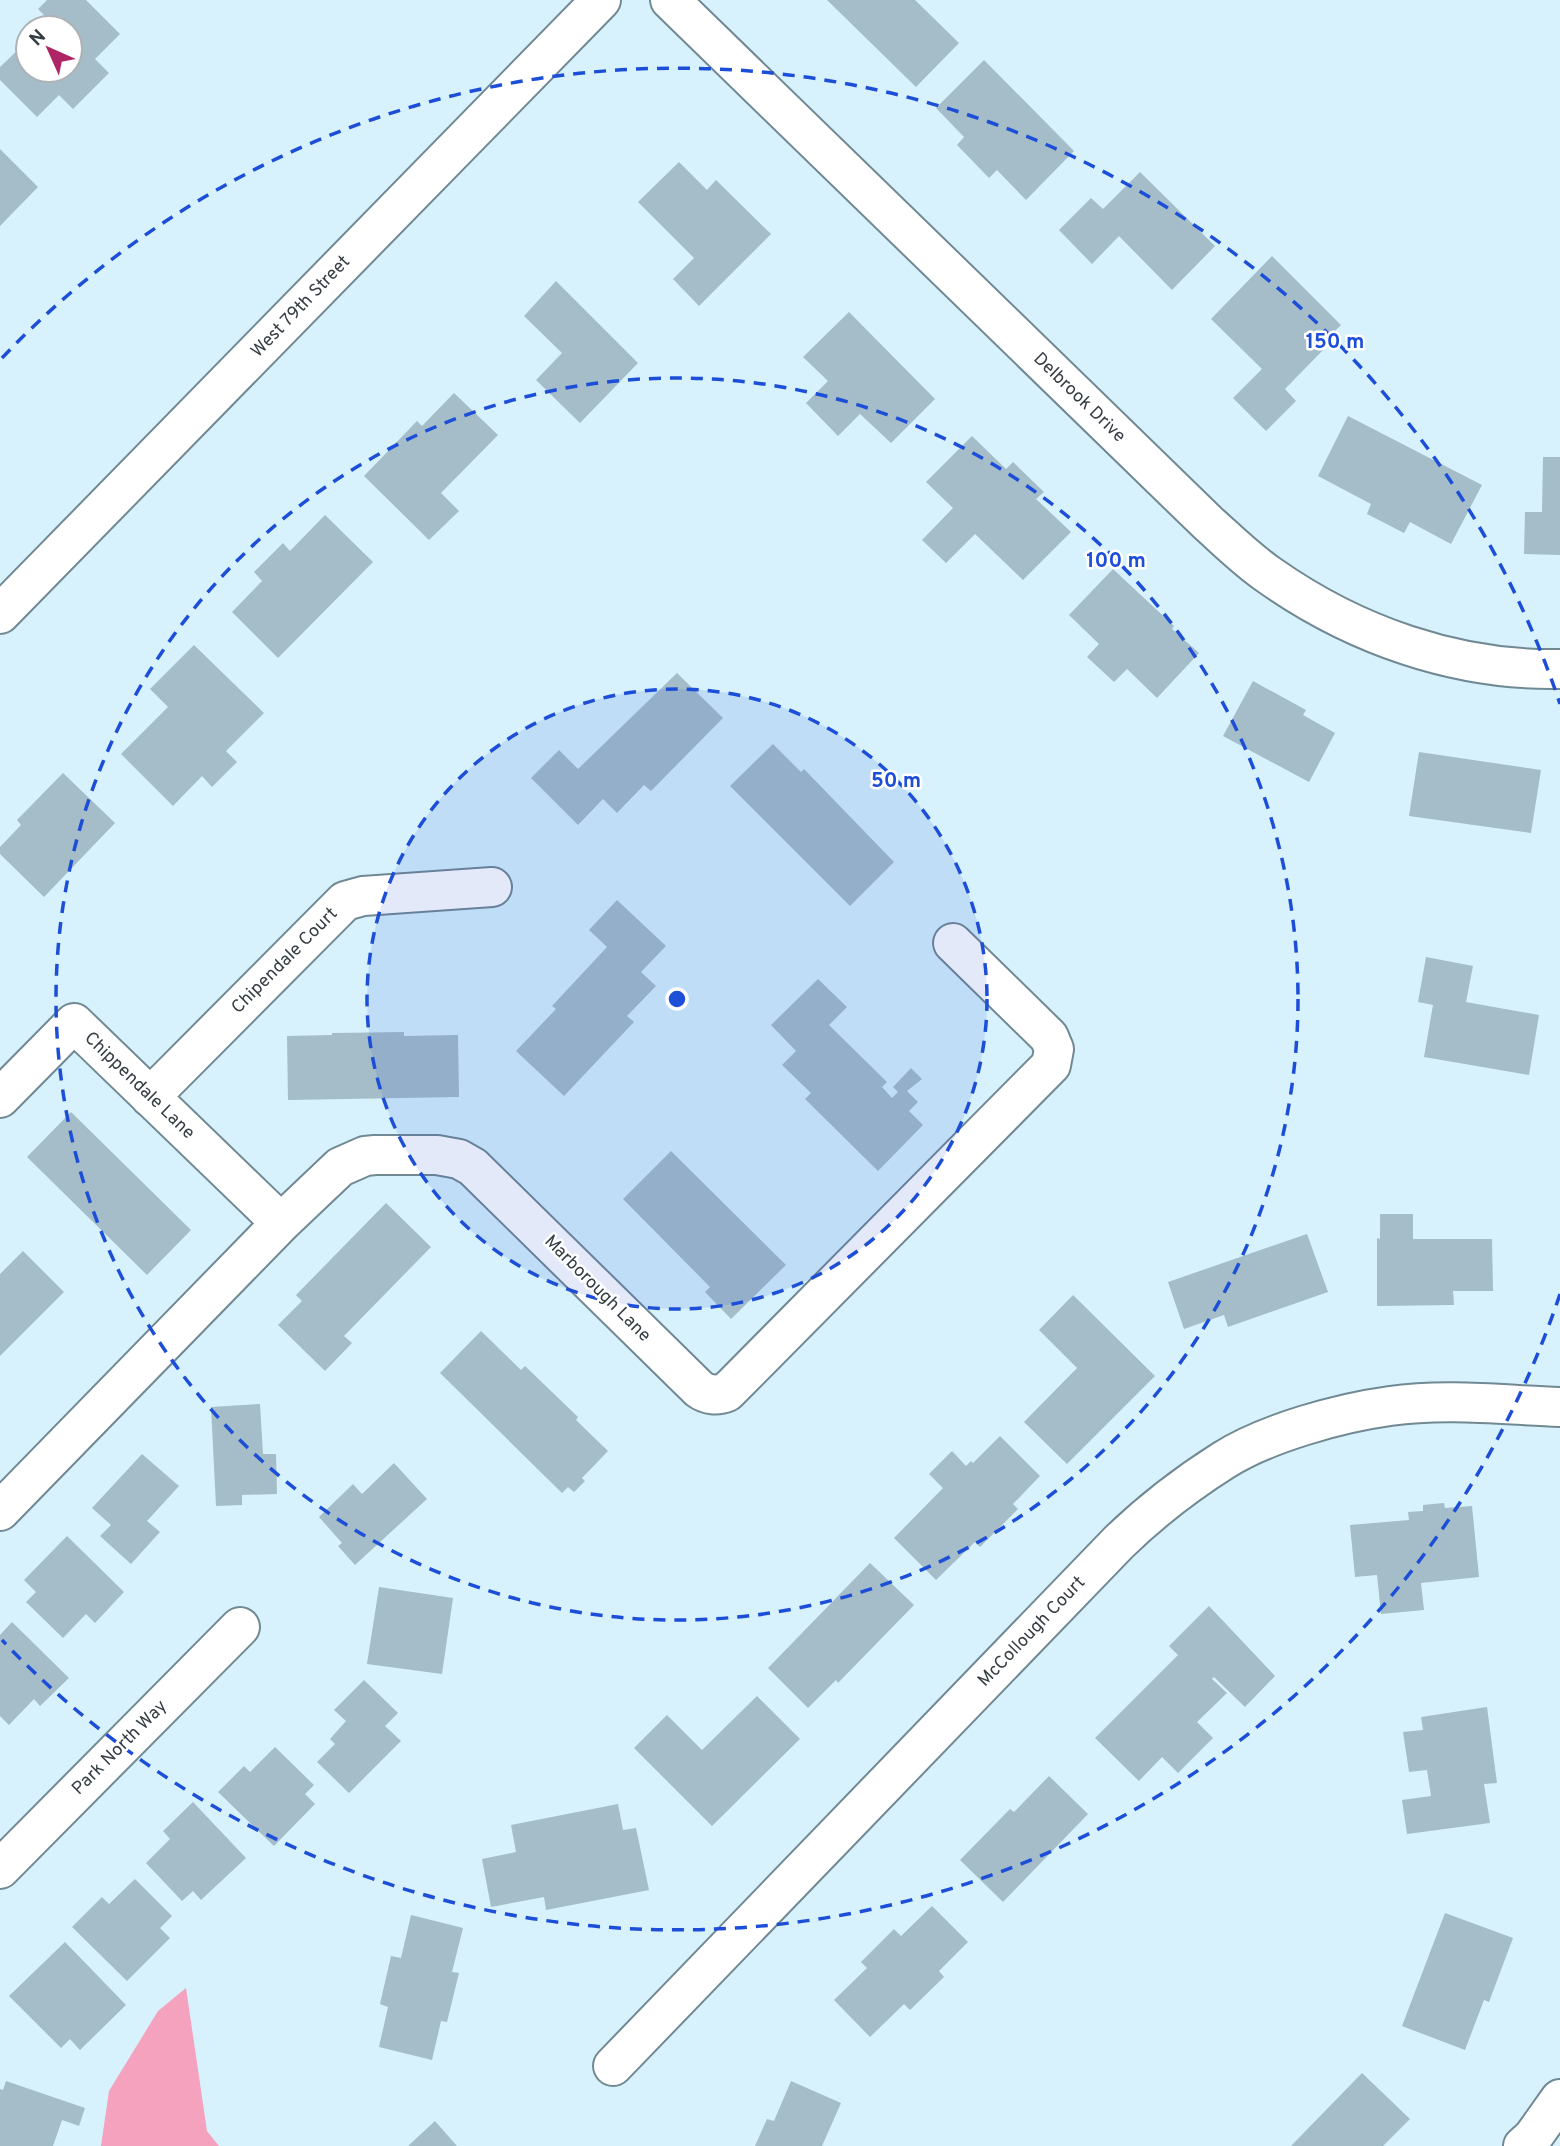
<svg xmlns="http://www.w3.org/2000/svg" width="1560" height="2146" font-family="Overpass,sans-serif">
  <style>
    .water { fill: #f4a2be }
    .building { fill: #a4bdc8 }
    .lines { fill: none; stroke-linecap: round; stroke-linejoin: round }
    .minor-casing { stroke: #718993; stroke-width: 42 }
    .major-casing { stroke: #718993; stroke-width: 42 }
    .minor { stroke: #fff; stroke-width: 38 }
    .major { stroke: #fff; stroke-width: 38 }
    .ring { fill: none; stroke: #1d4ed8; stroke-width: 3.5; stroke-dasharray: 12 9 }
    .labels { text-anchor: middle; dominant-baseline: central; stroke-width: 5; stroke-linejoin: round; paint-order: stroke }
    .street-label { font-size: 18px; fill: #343e43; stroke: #fff }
    .centre { fill: #1d4ed8; stroke: #fff; stroke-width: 3.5 }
    .ring-label { font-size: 21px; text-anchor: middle; font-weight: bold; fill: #1d4ed8; stroke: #fff; stroke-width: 5; stroke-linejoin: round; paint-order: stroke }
  </style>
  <rect width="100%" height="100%" fill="#d7f2fd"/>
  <path class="water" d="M186,1988L207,2131L219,2146H101L109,2091L158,2011Z"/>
  <path class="building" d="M47,0H86L120,34L95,59L109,73L73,109L59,95L37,117L0,80V67L24,44L21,41L28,33V70H70V28H33L45,16L38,9Z
    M827,0H915L959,43L916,87Z
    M984,60L1074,151L1026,200L997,170L989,178L957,145L964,137L936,108Z
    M0,149L38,187L0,226Z
    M679,162L707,190L716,180L771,234L699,306L673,279L694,258L638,202Z
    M1140,172L1215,246L1172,290L1119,236L1092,264L1059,230L1091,198L1103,209Z
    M1272,256L1341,325L1321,345L1324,349L1285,389L1296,401L1266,431L1233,398L1262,369L1211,319Z
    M556,281L638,363L580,423L536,380L562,353L524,316Z
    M849,312L935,399L891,443L860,414L838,436L806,403L828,381L803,357Z
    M454,393L498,435L441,493L459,511L429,540L364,476L417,421L422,426Z
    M1348,416L1482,485L1451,544L1410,522L1404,533L1367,514L1371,504L1318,476Z
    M972,436L1006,469L1013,462L1044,492L1036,499L1071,532L1023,580L975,534L946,563L922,540L953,508L926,482Z
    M1543,457H1560V555L1524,554L1525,512H1542Z
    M325,515L373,562L278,658L232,612L262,581L254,572L283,543L290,551Z
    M1113,569L1174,626L1172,629L1199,653L1157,698L1127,669L1114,682L1087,657L1099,644L1069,615Z
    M194,645L264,713L226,751L237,762L212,787L202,776L173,806L121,754L168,707L150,689Z
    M677,673L723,718L651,791L644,785L617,813L603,799L578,825L531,778L559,750L578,769Z
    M1253,681L1306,710L1303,715L1335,733L1309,782L1223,736Z
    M773,744L801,772L804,769L894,862L850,906L730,786Z
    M1419,752L1541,770L1531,833L1409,816Z
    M63,773L115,823L44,897L0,854V847L21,825L17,820Z
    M617,900L666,946L641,972L656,986L627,1016L634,1022L564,1096L516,1051L556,1009L552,1006L607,947L589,930Z
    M1426,957L1473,966L1466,1002L1539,1015L1529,1075L1424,1057L1433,1005L1418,1002Z
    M818,979L847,1007L829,1025L887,1082L882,1087L892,1098L898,1092L893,1087L911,1068L922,1079L907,1091L918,1102L909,1111L923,1125L878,1171L805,1099L811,1093L782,1065L796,1051L771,1025Z
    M404,1032V1036L458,1035L459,1097L288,1100L287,1036L332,1035V1033Z
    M71,1112L191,1230L147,1275L27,1157Z
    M671,1151L786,1265L731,1319L705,1292L710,1287L623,1199Z
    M386,1203L431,1247L344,1336L352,1343L325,1371L278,1325L302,1301L296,1295Z
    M1380,1214H1413V1239H1492L1493,1291H1453L1454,1305L1377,1306V1238L1380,1239Z
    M1307,1234L1328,1292L1228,1327L1224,1315L1184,1329L1168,1282Z
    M23,1251L64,1292L0,1356V1274Z
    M1073,1295L1155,1376L1067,1464L1024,1422L1077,1368L1039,1330Z
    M481,1331L521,1370L525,1366L578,1417L576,1420L608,1451L582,1478L585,1481L574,1492L568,1487L562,1493L440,1373Z
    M260,1404L263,1454H276L277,1494L242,1495V1505L216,1506L211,1407Z
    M1000,1436L1040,1476L1013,1504L1018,1509L980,1547L975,1542L936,1580L894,1538L943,1488L929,1474L952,1451L966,1466L971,1461L973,1463Z
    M142,1454L179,1486L147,1521L160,1532L131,1564L100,1536L111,1525L92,1508Z
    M394,1463L427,1499L355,1565L338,1546L342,1543L319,1517L353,1484L362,1494Z
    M1444,1503L1445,1508L1472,1506L1479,1577L1421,1583L1424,1610L1381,1614L1377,1575L1355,1577L1350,1525L1409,1520L1408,1512L1423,1511V1505Z
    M67,1536L124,1592L95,1623L86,1614L63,1638L26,1602L36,1592L24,1580Z
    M870,1563L914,1605L838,1683L836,1680L808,1708L768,1668Z
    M379,1587L453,1598L442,1674L367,1664Z
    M1209,1606L1275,1676L1245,1707L1214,1677L1212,1679L1227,1693L1197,1722L1213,1738L1178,1773L1162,1757L1139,1781L1095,1738L1178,1655L1169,1646Z
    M12,1622L69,1678L40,1706L34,1699L9,1725L0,1716V1635Z
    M364,1680L398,1713L385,1726L401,1741L349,1793L317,1762L335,1744L330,1739L346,1721L334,1710Z
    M757,1696L800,1739L712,1826L634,1748L667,1715L702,1750Z
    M1487,1707L1497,1783L1484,1784L1490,1823L1407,1834L1402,1800L1431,1796L1427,1770L1409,1772L1403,1732L1423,1730L1421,1717Z
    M275,1747L314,1785L305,1794L315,1804L274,1846L218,1792L244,1766L250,1772Z
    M1049,1776L1088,1814L1003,1902L960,1860L1010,1809L1014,1812Z
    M193,1802L246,1858L201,1900L193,1891L182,1901L146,1863L170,1839L163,1831Z
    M618,1804L623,1830L636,1828L649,1890L546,1910L544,1897L491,1907L482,1859L516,1852L511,1825Z
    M135,1879L172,1916L160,1928L170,1938L127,1981L72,1927L102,1897L109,1904Z
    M932,1906L968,1942L939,1971L944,1977L910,2010L904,2004L870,2037L834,2000L867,1968L861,1962L894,1929L901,1936Z
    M1445,1913L1513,1938L1489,2002L1484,2000L1465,2050L1402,2026Z
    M411,1915L463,1928L452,1972L459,1973L447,2022L441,2021L432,2060L379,2047L388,2007L380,2004L391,1956L401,1958Z
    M65,1942L126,2005L80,2050L70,2039L61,2048L9,1996Z
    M1362,2073L1410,2119L1383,2146H1291Z
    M6,2081L85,2108L79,2126L62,2120L53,2146H0V2089L3,2090Z
    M791,2081L841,2103L822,2146H755L767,2119L774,2121Z
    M435,2121L457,2146H408Z"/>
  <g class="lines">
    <g class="minor-casing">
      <path id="minor" d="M670,0L1208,523C1228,541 1247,560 1269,575C1354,635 1456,671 1560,669
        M150,1097L345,901L363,896L492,887
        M0,1098L74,1023L281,1223
        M0,1511L281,1223L340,1167L365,1156L375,1155H437L459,1159L473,1167L699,1389C707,1395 717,1396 727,1392L1051,1065L1054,1049L1049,1037L953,943
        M0,1869L240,1627
        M613,2066L1119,1542C1151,1511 1186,1484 1224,1460C1267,1433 1339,1413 1390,1406C1446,1398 1504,1405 1560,1407
        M1523,2146L1533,2137L1560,2099"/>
    </g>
    <g class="major-casing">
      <path id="major" d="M0,614L601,0"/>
    </g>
    <use href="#minor" class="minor"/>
    <use href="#major" class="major"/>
  </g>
  <circle cx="677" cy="999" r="310" fill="#1d4ed8" fill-opacity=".12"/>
  <g class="ring">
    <circle cx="677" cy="999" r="310"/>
    <circle cx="677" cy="999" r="621"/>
    <path d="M1560 1294A931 931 0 0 1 2 1640M2 358A931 931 0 0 1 1560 704"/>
  </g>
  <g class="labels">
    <g class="street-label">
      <text transform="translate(301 307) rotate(-46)">West 79th Street</text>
      <text transform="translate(1079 398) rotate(44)">Delbrook Drive</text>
      <text transform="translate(285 961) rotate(-45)">Chipendale Court</text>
      <text transform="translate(139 1086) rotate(44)">Chippendale Lane</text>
      <text transform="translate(597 1289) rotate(45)">Marborough Lane</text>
      <text transform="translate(1032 1632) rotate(-46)">McCollough Court</text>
      <text transform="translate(120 1748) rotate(-45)">Park North Way</text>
    </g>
  </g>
  <circle cx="677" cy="999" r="10" class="centre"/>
  <g class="ring-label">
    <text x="1335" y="348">150 m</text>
    <text x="1116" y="567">100 m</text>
    <text x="896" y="787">50 m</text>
  </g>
  <g transform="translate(49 49) rotate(315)"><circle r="33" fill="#ffffff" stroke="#aeb2b4" stroke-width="2"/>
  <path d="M0-5L12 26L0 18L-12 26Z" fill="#af2666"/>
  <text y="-10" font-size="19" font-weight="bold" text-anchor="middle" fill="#343e43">N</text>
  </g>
</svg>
